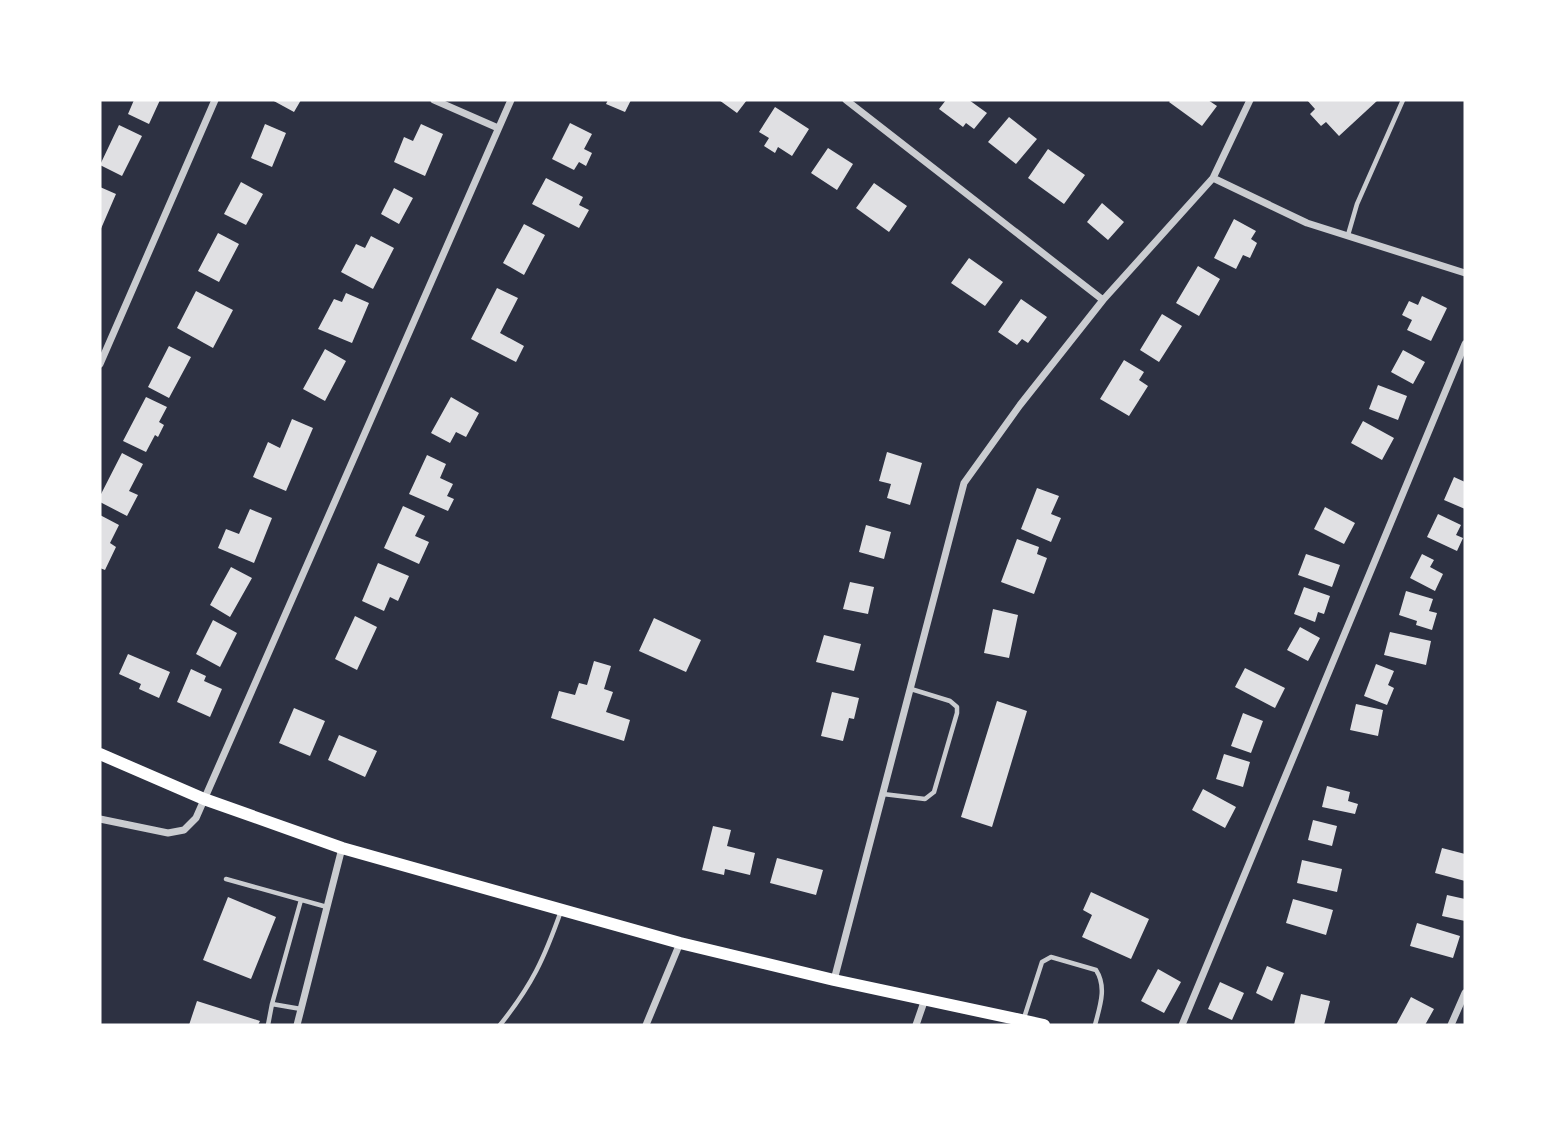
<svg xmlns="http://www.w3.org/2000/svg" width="1565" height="1125" font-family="'Alegreya Sans',sans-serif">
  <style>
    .building { fill: #e0e0e3 }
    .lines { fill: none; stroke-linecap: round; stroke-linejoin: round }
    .service { stroke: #caccd0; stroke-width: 4.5 }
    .minor { stroke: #caccd0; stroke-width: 7 }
    .secondary { stroke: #fff; stroke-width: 12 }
  </style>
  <rect width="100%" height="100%" fill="#2d3142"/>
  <path class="building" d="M134,100H160L149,124L128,114Z
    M272,100H301L294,112Z
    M608,100H631L625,112L606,104Z
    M719,100H747L737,113Z
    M946,100H969L987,113L974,129L966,123L963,127L939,109Z
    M1171,100H1208L1217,106L1202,126L1169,102Z
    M1307,100H1378L1339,136L1326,122L1321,126L1310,114L1315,109Z
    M775,107L809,129L792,156L778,147L775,153L764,146L769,138L759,132Z
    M1009,117L1037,139L1016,164L988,142Z
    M570,123L592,134L584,149L592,153L586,166L579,162L574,170L552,159Z
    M265,124L286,133L272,167L251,158Z
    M421,124L443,134L425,176L394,162L404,137L413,141Z
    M119,125L142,136L122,176L100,165Z
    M828,148L853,164L837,190L811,173Z
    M1048,149L1085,175L1064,204L1028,178Z
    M546,178L583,197L579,205L589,210L579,228L532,204Z
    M241,182L263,194L246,225L224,214Z
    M874,183L907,206L889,232L856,208Z
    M100,187L116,194L100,231Z
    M394,188L413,198L399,224L381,214Z
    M1102,203L1124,222L1108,240L1087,222Z
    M1234,219L1256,231L1251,239L1257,243L1250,258L1243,255L1236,269L1214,258Z
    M524,224L545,235L524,275L503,263Z
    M218,233L239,244L219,282L198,271Z
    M371,236L394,248L373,289L341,272L356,244L365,248Z
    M969,258L1003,282L985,306L951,283Z
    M1198,266L1220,279L1199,316L1176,303Z
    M497,288L518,298L500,333L524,346L516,362L471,339Z
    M196,291L233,310L213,348L177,328Z
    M346,293L369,303L352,343L318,329L334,299L342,302Z
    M1422,296L1447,308L1431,341L1407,330L1412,320L1402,315L1409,301L1418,305Z
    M1021,299L1047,317L1028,343L1022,339L1017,345L998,332Z
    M1162,314L1182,326L1159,362L1140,350Z
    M169,346L191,357L169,398L148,387Z
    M325,349L346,361L325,401L303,389Z
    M1403,350L1425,362L1413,384L1391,372Z
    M1124,360L1144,372L1139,380L1148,386L1129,416L1100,399Z
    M1378,385L1407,396L1398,420L1369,409Z
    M146,397L167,407L159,422L164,425L158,437L155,435L146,452L123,441Z
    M451,397L479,413L466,437L456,432L450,443L431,433Z
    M292,419L313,428L286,491L253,477L268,442L280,448Z
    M1363,421L1394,438L1382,460L1351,443Z
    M887,452L922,463L910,505L887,498L891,484L879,481Z
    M122,453L143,464L129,491L138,495L127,516L100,502V496Z
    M427,455L446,464L440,478L453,484L447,496L454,499L448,511L409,494Z
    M1454,477L1465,482V509L1444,500Z
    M1037,488L1059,496L1051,514L1061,518L1051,542L1021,529Z
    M403,506L425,516L415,536L429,542L419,564L384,548Z
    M1325,507L1355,523L1344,544L1314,529Z
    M250,509L272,518L254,563L218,548L226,529L239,534Z
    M1438,514L1461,525L1456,535L1463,538L1457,551L1427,537Z
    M100,515L119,525L110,543L116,547L105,570L100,568Z
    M866,525L891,532L884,559L859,552Z
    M1017,539L1039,547L1037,554L1047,558L1034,594L1001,582Z
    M1306,554L1340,565L1332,587L1298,575Z
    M1422,554L1434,560L1430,567L1443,574L1435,591L1410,578Z
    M378,563L409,576L398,601L390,597L384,611L362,601Z
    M231,567L252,578L230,617L210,605Z
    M850,582L874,587L868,614L843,609Z
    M1304,587L1330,596L1324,614L1318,612L1315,622L1294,614Z
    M1406,591L1433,599L1429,611L1437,613L1432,630L1416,625L1417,621L1399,615Z
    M993,609L1018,615L1009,658L984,653Z
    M355,616L377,627L357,670L335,659Z
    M654,618L701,640L686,672L639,651Z
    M213,620L237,633L220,667L196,654Z
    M1300,627L1320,638L1308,661L1287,650Z
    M1390,632L1431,641L1426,665L1384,655Z
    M824,635L861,644L854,671L816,662Z
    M128,654L170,672L159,698L139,689L141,684L119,674Z
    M594,661L611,666L604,689L613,692L606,712L630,720L624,741L551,718L559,691L575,695L579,683L587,685Z
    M1376,664L1394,671L1388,685L1394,688L1387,705L1364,696Z
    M1245,668L1285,688L1275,708L1235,687Z
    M191,669L206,676L204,681L222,689L210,717L177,702Z
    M832,692L859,698L854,719L849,718L843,741L821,736Z
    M997,701L1027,711L992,827L961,817Z
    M1356,704L1383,710L1378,736L1350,730Z
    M294,708L325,721L310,756L279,743Z
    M1243,713L1263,721L1251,753L1231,746Z
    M339,735L377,751L365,777L328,760Z
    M1224,754L1250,762L1243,787L1216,779Z
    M1327,786L1350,792L1348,801L1358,804L1355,814L1322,807Z
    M1203,789L1236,807L1225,828L1192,810Z
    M1313,820L1337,826L1332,846L1308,840Z
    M713,826L731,830L727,846L755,853L750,875L725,869L724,875L702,870Z
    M1442,848L1465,854V881L1435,873Z
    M777,858L823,870L816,895L770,883Z
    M1302,860L1342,869L1337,892L1297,883Z
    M1091,892L1149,919L1131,959L1082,937L1092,915L1083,910Z
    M1447,895L1465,899V921L1442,916Z
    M228,897L276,917L251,979L203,960Z
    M1293,899L1333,910L1326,935L1286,923Z
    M1417,923L1460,936L1453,958L1410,946Z
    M1267,966L1284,973L1272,1001L1256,993Z
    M1158,969L1181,982L1164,1013L1141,1001Z
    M1220,982L1244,993L1232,1020L1208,1009Z
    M1301,994L1330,1001L1324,1025H1294Z
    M1411,997L1434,1009L1425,1025H1396Z
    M197,1001L260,1021L258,1025H189Z"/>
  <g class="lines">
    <path class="service" d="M1348,235L1357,204L1403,100
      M883,794L925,799L934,792L957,713V707L950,701L911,689
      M226,879L327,907
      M301,900L272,1004L301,1009
      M1024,1018L1042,962L1051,957L1096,970C1107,987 1100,1006 1095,1025
      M268,1025L272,1004
      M500,1025C532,985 544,959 561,911"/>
    <path class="minor" d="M434,100L498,128
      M846,100L1103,300
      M1213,178L1307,223L1465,273
      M100,364L215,100
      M100,819L168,833L184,830L196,818L511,100
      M834,980L964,483L1020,405L1103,300L1213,178L1250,100
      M297,1025L342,848
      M646,1025L680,943
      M916,1025L925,999
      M1182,1025L1465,344
      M1451,1025L1465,993"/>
    <path class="secondary" d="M100,754L204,799L342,848L680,943L834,980L1044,1025"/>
  </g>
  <rect width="1565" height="1125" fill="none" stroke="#ffffff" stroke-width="203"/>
</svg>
